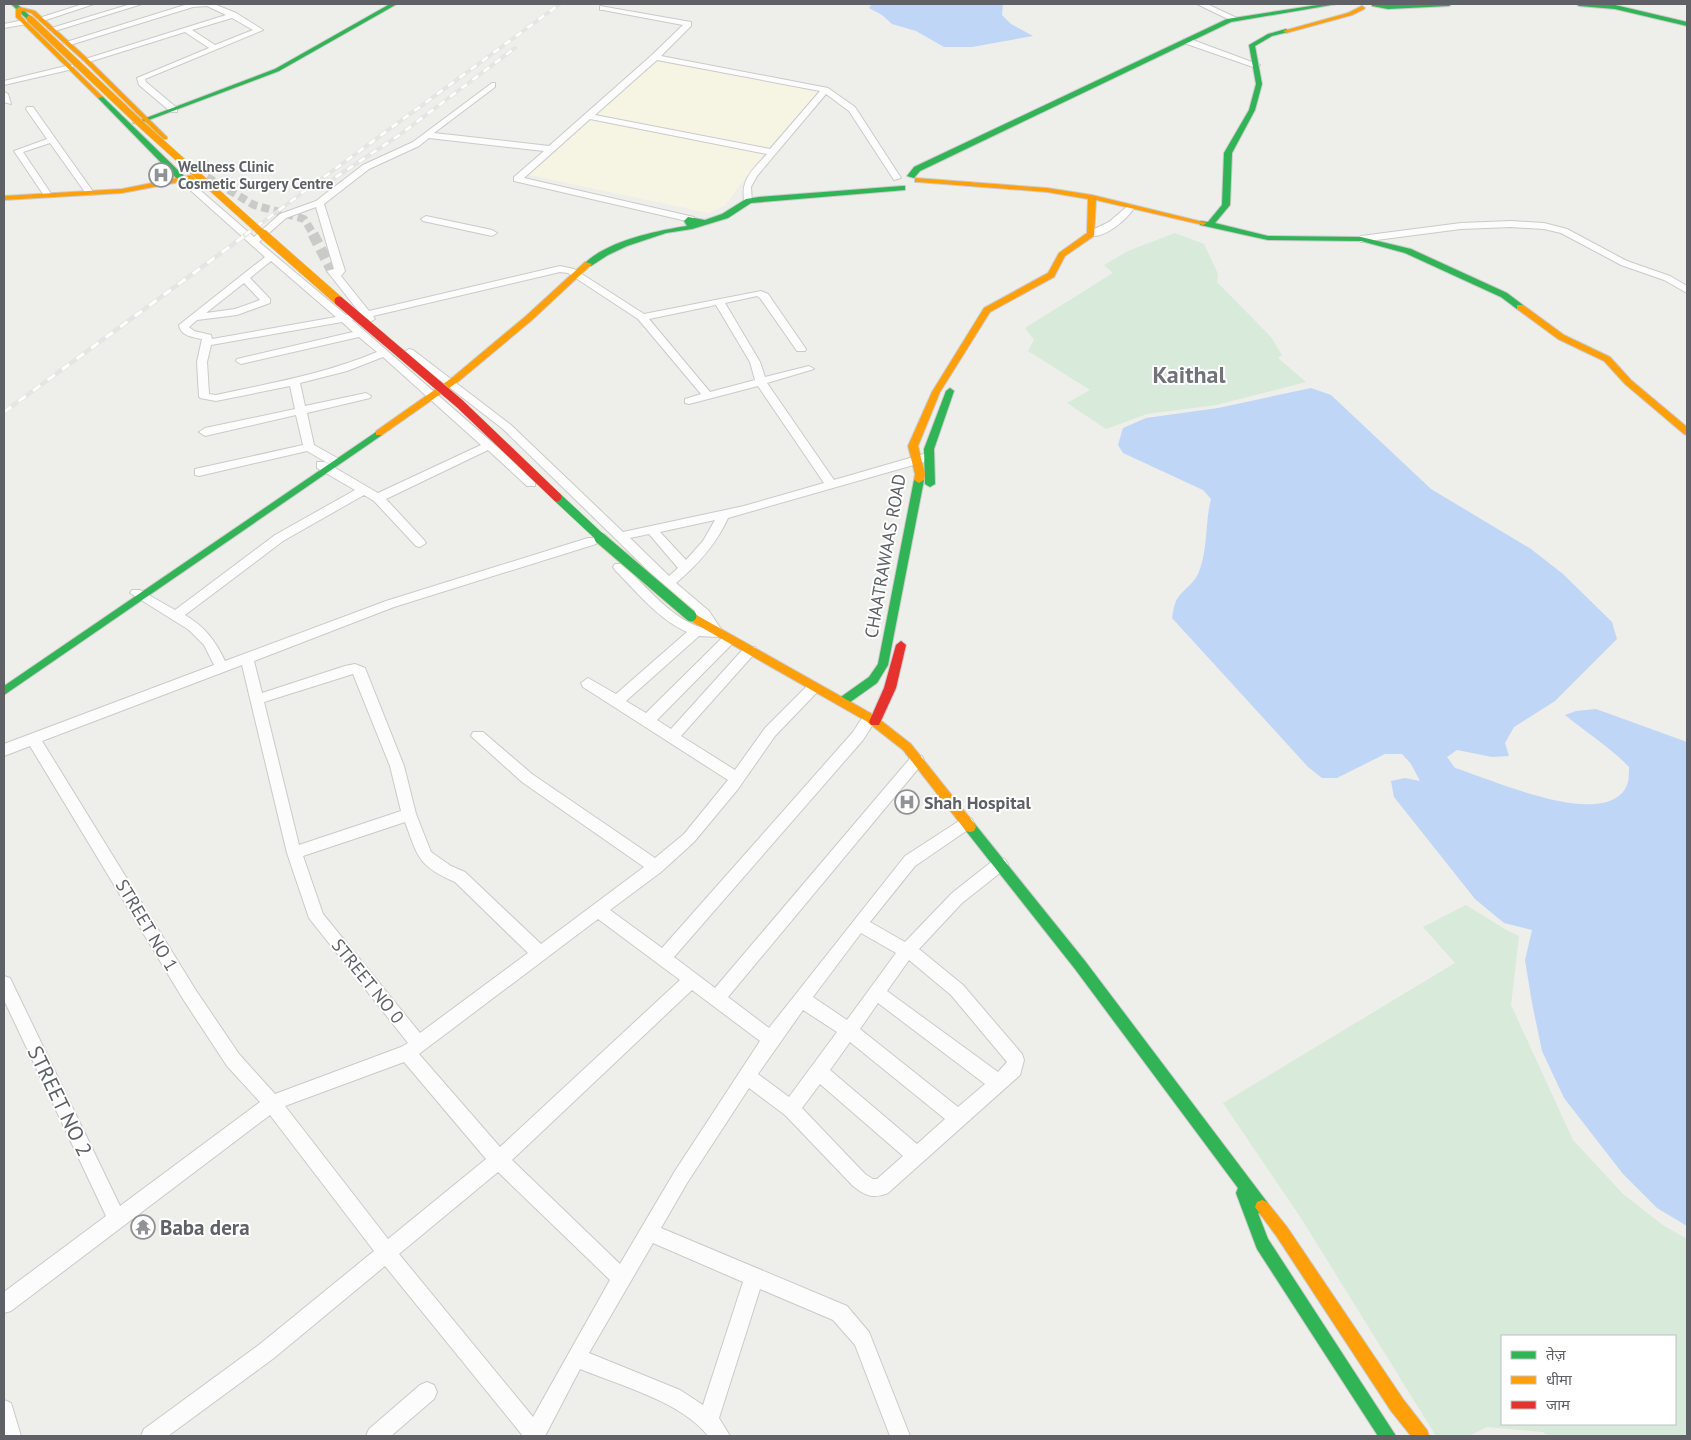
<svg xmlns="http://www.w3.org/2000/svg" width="1691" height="1440" font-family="'PT Sans','Noto Sans Devanagari',sans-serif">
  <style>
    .commercial { fill: #f6f5e4 }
    .green { fill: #d8ead9; fill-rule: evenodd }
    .water { fill: #c0d6f7 }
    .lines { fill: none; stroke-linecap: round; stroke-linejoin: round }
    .street-tunnel-far1 { stroke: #cacbc9; stroke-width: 8; stroke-dasharray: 8 4.5; stroke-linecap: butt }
    .street-tunnel { stroke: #cacbc9; stroke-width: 11; stroke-dasharray: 11 5.5; stroke-linecap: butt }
    .street-casing { stroke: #cacaca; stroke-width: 2 }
    .fast-casing { stroke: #cbcbcc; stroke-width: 2 }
    .slow-casing { stroke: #cbcbcc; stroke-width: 2 }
    .jam-casing { stroke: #cbcbcc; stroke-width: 2 }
    .street { fill: #fcfcfc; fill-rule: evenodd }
    .fast { fill: #30b455; fill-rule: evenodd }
    .slow { fill: #ff9f0a; fill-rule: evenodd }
    .jam { fill: #e5322d; fill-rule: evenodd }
    .rail-far1-casing { stroke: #e5e5e4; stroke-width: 4 }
    .rail-casing { stroke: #e5e5e4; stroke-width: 4.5 }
    .rail-far1 { stroke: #fff; stroke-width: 2.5; stroke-dasharray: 7; stroke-linecap: butt }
    .rail { stroke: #fff; stroke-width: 3; stroke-dasharray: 9; stroke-linecap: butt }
    .fast-bridge-far1-casing { stroke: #d5d2b9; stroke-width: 10; stroke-linecap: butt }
    .fast-bridge-casing { stroke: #d5d2b9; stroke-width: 13; stroke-linecap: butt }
    .slow-bridge-far1-casing { stroke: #d5d2b9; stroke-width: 8; stroke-linecap: butt }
    .slow-bridge-casing { stroke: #d5d2b9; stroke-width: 10; stroke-linecap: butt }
    .jam-bridge-casing { stroke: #d5d2b9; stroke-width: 10; stroke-linecap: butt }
    .fast-bridge-far1 { stroke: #30b455; stroke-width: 9 }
    .fast-bridge { stroke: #30b455; stroke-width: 11 }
    .slow-bridge-far1 { stroke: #ff9f0a; stroke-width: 7 }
    .slow-bridge { stroke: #ff9f0a; stroke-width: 9 }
    .jam-bridge { stroke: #e5322d; stroke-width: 9 }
    .labels { text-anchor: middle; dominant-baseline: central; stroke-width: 4; stroke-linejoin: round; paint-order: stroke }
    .far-poi-label { font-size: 15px; font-weight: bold; fill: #5f6167; stroke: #fff; text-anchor: start }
    .street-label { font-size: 18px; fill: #5f6167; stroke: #fff }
    .poi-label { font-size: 18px; font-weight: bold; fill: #5f6167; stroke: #fff; text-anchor: start }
    .near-street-label { font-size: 21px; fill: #5f6167; stroke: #fff }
    .near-poi-label { font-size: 21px; font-weight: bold; fill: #5f6167; stroke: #fff; text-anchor: start }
    .far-town-label { font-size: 24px; font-weight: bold; fill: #707379; stroke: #fff }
  </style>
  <rect width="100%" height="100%" fill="#eeeeea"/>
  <path class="commercial" d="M656,61L819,91L759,160L725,205L709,213L529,175Z"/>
  <path class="green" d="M1175,233L1204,244L1218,274L1217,282L1271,337L1282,355L1278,358L1306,382L1216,405L1147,414L1106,429L1067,403L1090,390L1028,351L1034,340L1025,328L1113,273L1104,265L1128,251Z
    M1466,905L1508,931L1519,936L1511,1005L1573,1140L1623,1194L1664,1226L1687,1239V1436H1547L1543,1432L1487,1427L1469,1436H1436L1301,1218L1223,1103L1455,963L1423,927ZM1502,1336H1675V1424H1502Z"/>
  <path class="water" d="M872,4H1003L1002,15L1011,24L1033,36L972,47H944L916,31L892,24L882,15L869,8Z
    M1311,388L1331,395L1431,489L1531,549L1563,574L1612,622L1617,639L1555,701L1514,727L1505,743L1509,756L1492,757L1457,750L1447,757L1455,768C1489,778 1612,835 1628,782C1629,778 1629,772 1629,767C1610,747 1587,733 1565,715L1576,711L1596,709L1687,742V1226L1657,1208L1623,1174L1564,1098L1542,1051L1532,1003L1525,960L1532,930L1504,923L1475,899L1394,797L1391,781L1405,778L1420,781L1411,764L1402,754H1385L1337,778H1322L1308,767L1172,618C1173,613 1174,604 1177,599C1184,588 1196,583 1200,569C1208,546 1205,522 1211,499L1203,490L1123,453L1118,445L1123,428L1146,418L1218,408Z"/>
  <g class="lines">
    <path class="street-tunnel-far1" d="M207,177L254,205L304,219L314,235"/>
    <path class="street-tunnel" d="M313,234L332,271"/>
    <g class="street-casing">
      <path id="street" d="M83,4H94L43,21L36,19Z
        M131,4H142L55,31L48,29Z
        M188,4H214L236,13L263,30L145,79L146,82L177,108V112H171L139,85L137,78L209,48L185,32L89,62L82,60L226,15L207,6L193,7L70,45L63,43ZM232,18L253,30L215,45L192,30Z
        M1197,4H1207L1239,19L1232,21Z
        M600,6L691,22V26L661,56L828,88L855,107L901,178L894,180L849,111L826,94L757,176L751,187L752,203L744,201C741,178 753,170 767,154L590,119L524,178L694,217V221L691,222L514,181V177L544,151L429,138L419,146L369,169L324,204L345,271L341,276L369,311L560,266L574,269L644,314L761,291L768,294L806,349L805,351H797L760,298L757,296L725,303L760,362L765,377L809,366L814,369L767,383L834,480L927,453L933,457L931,460L728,518C716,545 697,565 676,583L709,611L723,632L717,637L699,636L626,701L646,713L724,636H734L736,639L734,642L657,720L671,729L745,647H755L757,650L755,653L681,736L735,770L765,728L810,683L815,682L822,687L775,736L738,789L694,842L661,872L610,910L662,948L853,732C859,724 863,711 875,714L877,718L863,740L674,957L715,988L912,756H922L924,760L922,764L728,997L769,1028L905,856L962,819L967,817L972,819L974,823L972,827L915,866L870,922L905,942L952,893L995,859L1000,858L1005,859L1008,864L1005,869L962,903L919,949L963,985L1022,1054L1024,1060L1020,1075L888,1193C874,1199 865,1196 853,1186L785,1115L749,1088L687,1183L661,1228L847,1306L869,1332L910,1436H890L855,1345L833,1320L760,1289L719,1418L730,1436H708C682,1402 619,1385 580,1369L545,1436H523L385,1266L274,1358L168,1436H141L144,1429L260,1344L374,1251L270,1115L11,1311L4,1313V1292L106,1216L4,1000V976L10,978L120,1206L260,1102L227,1066L183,999L30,746L4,756V744L214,665L204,645L189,630L130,593L132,590H140L175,610L275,535L355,490L317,468V462H325L378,493L481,445L383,357L347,371L300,383L305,406L366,393L371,396L370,398L307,413L314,445L339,459V465H331L307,451L199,476L195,475V469L303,445L296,415L205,436L199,432L205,428L295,409L290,386L216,401L200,398L199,396L197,362L202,339C192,337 181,336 179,325L265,257L179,180L186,178L254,237L280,214L316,201L363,165L413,142L492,83H495V87L434,133L549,146L652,55L683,25L603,10H600ZM657,60L820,91L770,149L595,115ZM316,207L334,269L327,271L360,313L346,315L259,242L286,218ZM271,261L336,317L212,339L211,335L194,331L189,327L197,320L237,315L270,303V299L250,278ZM560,272L568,273L638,319L701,394L685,399V403L689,404L758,386L824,483L744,506L623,532L511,425L413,350L409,349L404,352L503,429L664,586L699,617L707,628C679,627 642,583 623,564H615L613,567L615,570C636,591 659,620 687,632L616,694L588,678L581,683L583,687L728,780L684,834L655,858L532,774L483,732H473L471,736L522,782L644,867L541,944L465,872L451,866L431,852L416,814L404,766L365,668L355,664L345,666L262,693L254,661L394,607L596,544L598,541L596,538H588L386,601L225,661C215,640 205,627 185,615L283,541L364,495L374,501L416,546L420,547L426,543L424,540L386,499L488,450L527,486H535V480L352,320L364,318L370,322L375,319L373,316ZM244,283L260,300L235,309L206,313ZM716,305L750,362L755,380L710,392L649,319ZM342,322L353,332L237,359L236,361L241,364L359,337L377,352C325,374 271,383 216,395L209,394L207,362L211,345ZM715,520L703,541L686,560L660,532ZM649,534L678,568L669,576L630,538ZM242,665L287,853L309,918L408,1043L401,1047L275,1094L239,1054L195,989L42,741ZM353,674L390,766L401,811L299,845L264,702ZM405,822C418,857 418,866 455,882L528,953L420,1033L323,914L303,856ZM598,919L680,980L500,1147L419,1054ZM861,933L896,953L847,1020L813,997ZM909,960L951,995L1007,1062L998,1072L887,991ZM692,990L760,1041L675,1171L620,1264L512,1160ZM878,1003L985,1084L958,1107L860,1029ZM803,1010L837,1032L789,1097L758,1074ZM850,1042L945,1119L917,1144L830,1070ZM404,1062L486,1159L388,1239L285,1106ZM820,1084L903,1156L877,1179H873L865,1174L802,1108ZM498,1172L610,1280L533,1417L399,1254ZM653,1243L743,1282L703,1405L680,1390L589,1353Z
        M24,20H27V24L4,28V24Z
        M1184,39H1190L1260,65L1253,67L1184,43Z
        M70,65H73V69L4,85V81Z
        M4,92L8,94L11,104L4,102Z
        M27,107H33L94,193L93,195H87L50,143L23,152L52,195L45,197L14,151L47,139L26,109Z
        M1130,204L1135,207C1126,220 1105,239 1088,236V232L1109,222Z
        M426,216L492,230L497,233L492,236L423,221L421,219Z
        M1511,221L1544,223L1567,229L1627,261L1670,276L1687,286V293L1664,280L1621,265L1561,233L1544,229L1511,227L1461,229L1361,242L1356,239L1361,236L1461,223Z
        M427,1382L434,1385L437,1392L434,1399L391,1436H366L369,1429L420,1385Z
        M4,1400L11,1403L21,1436H4Z"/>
    </g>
    <g class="fast-casing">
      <path id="fast" d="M11,4H17L32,18V20H28Z
        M390,4H397L279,71L138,124L133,123L275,69Z
        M1324,4H1337L1231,22L920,171L914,178L907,176L914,167L1227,19Z
        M1372,4L1388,5L1452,4L1449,6L1388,9L1372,6Z
        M1576,4L1615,5L1687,22V26L1615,9L1579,6Z
        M1286,29L1289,31L1288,32L1272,36L1255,46L1262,84L1255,110L1232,153L1230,205L1215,223L1268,236L1361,237L1411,249L1507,293L1523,305V309H1517L1501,297L1405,253L1361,241L1268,240L1200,225V221L1208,222L1222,205L1224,153L1249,110L1256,84L1249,45L1268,34Z
        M98,96H102L186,178V182H180L98,98Z
        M902,186H905V190L751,203L728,218L692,229L666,233L627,246L608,255L591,266L584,264C607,241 655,231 687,226L684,221L688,217L705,220L722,214L746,199L759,197Z
        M950,388L954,391L934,449L935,484L930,487L925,484L924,449L946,391Z
        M379,430L382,431V435L4,695V686Z
        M919,477L924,480L888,665L877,683L846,705H838L836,702L838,699L869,677L878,664L914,480Z
        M970,822L974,823L1085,961L1267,1202L1269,1207L1267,1212L1262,1214L1258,1213L1268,1239L1396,1436H1378L1257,1249L1236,1193L1238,1188L1075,969L966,831L964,827L966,823Z"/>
    </g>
    <g class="slow-casing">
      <path id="slow" d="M1362,6L1365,8L1364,9L1352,15L1286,33L1283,31L1348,13Z
        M19,7L35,11L88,59L167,137V139H163L84,61L31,13L22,11L21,16L103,97L98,98L16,17V9Z
        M192,175L196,177L195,179L122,193L4,200V196L122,189Z
        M915,178L1047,188L1092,195L1207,223L1203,225L1096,200L1094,236L1065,256L1054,277L990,312L940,392L918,446L925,474L924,480L919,483L914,480L915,474L908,446L932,392L984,308L1048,273L1059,253L1087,233L1088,199L1047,192L918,182H915Z
        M585,262L592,264L532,320L459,381L382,435H376V431L453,377L526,316Z
        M1517,305H1523L1564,335L1610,357L1631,380L1687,427V435L1684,434L1625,384L1604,361L1558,339L1517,309Z
        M691,612L874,715L911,744L974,823L976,827L974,831L970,832L966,831L903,750L866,721L687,619L686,616Z
        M1262,1200L1267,1202L1287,1227L1403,1399L1427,1430L1429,1436H1411L1391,1411L1277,1237L1255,1207L1257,1202Z"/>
    </g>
    <g class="jam-casing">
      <path id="jam" d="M901,641L906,645L896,688L879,725H871L869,722L884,688L896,645Z"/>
    </g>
    <use href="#street" class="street"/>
    <use href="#fast" class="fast"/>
    <use href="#slow" class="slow"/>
    <use href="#jam" class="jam"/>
    <g class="rail-far1-casing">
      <path id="rail-far1" d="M324,185L398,136L515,48
        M245,235L560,4"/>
    </g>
    <g class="rail-casing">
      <path id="rail" d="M4,412L247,234"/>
    </g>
    <use href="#rail-far1" class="rail-far1"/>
    <use href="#rail" class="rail"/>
    <g class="fast-bridge-far1-casing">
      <path id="fast-bridge-far1" d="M557,497L602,539"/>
    </g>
    <g class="fast-bridge-casing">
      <path id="fast-bridge" d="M600,538L691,616"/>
    </g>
    <g class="slow-bridge-far1-casing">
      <path id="slow-bridge-far1" d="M30,19L144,127L264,235"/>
    </g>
    <g class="slow-bridge-casing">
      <path id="slow-bridge" d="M263,234L339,301"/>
    </g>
    <g class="jam-bridge-casing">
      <path id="jam-bridge" d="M339,301L460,404L557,497"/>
    </g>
    <use href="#fast-bridge-far1" class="fast-bridge-far1"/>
    <use href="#fast-bridge" class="fast-bridge"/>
    <use href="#slow-bridge-far1" class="slow-bridge-far1"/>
    <use href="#slow-bridge" class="slow-bridge"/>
    <use href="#jam-bridge" class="jam-bridge"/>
  </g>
  <defs>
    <g id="hospital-ring" transform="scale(1.25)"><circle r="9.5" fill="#fff" stroke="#919295" stroke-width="1.5"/><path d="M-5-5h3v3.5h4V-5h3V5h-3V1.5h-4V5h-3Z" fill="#919295"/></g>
    <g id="temple-ring" transform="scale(1.25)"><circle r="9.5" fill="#fff" stroke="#919295" stroke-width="1.5"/><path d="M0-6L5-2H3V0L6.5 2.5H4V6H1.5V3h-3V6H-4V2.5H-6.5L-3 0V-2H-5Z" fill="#919295"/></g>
  </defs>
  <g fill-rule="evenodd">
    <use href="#hospital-ring" x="161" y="175"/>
    <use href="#hospital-ring" x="907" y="802"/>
    <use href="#temple-ring" x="143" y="1227"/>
  </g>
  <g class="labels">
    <g class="far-poi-label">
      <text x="178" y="166">Wellness Clinic<tspan x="178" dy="17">Cosmetic Surgery Centre</tspan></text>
    </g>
    <g class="street-label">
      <text transform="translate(885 556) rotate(-80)">CHAATRAWAAS ROAD</text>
      <text transform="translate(147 925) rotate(59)">STREET NO 1</text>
      <text transform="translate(368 981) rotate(51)">STREET NO 0</text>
    </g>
    <g class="poi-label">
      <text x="924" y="802">Shah Hospital</text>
    </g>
    <g class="near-street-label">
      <text transform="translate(60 1101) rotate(64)">STREET NO 2</text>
    </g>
    <g class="near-poi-label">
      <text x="160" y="1227">Baba dera</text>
    </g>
    <g class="far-town-label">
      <text x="1189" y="374">Kaithal</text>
    </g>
  </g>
  <rect width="1691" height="1440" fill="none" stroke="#5f6167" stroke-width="10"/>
  <rect x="1501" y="1335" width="175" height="90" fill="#ffffff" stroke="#bfc0c2"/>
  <rect x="1511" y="1351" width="25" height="8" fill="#30b455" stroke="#bfc0c2"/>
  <text x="1546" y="1360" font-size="15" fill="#5f6167">तेज़</text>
  <rect x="1511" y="1376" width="25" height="8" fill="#ff9f0a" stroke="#bfc0c2"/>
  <text x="1546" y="1385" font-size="15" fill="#5f6167">धीमा</text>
  <rect x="1511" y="1401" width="25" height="8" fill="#e5322d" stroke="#bfc0c2"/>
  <text x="1546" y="1410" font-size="15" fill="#5f6167">जाम</text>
</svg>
